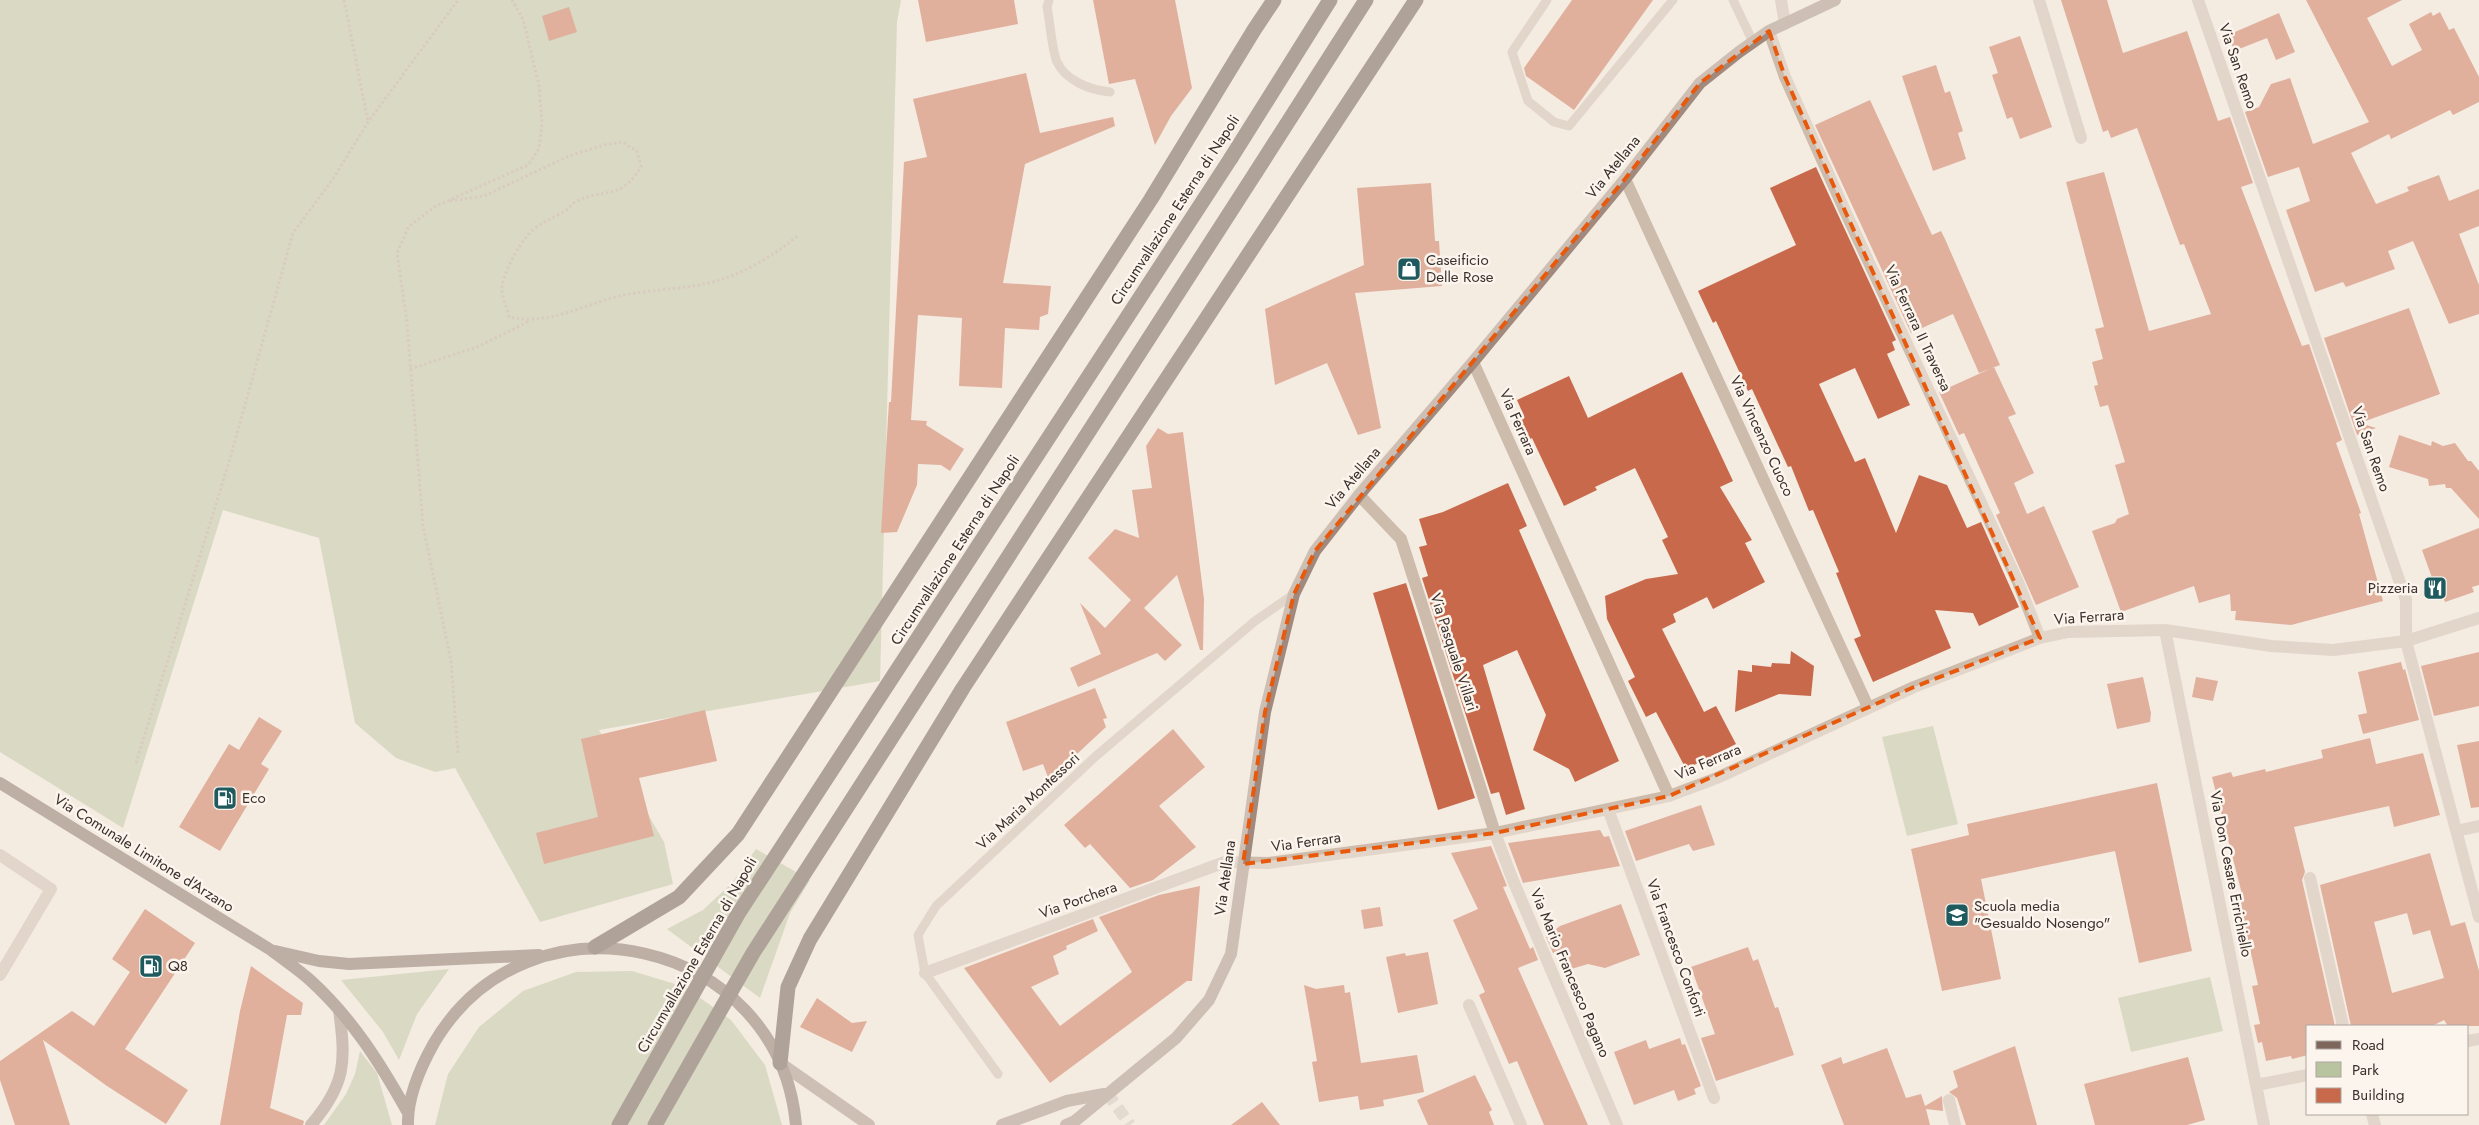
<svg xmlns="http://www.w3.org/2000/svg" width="2479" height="1125" font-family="Jost,sans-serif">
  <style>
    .green { fill: #b8c4a0 }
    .building { fill: #c8694b; fill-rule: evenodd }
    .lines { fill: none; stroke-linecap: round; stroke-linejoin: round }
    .street-tunnel { stroke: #cfc6bd; stroke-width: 12; stroke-dasharray: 12 6; stroke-linecap: butt }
    .path { stroke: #b9a596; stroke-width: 3; stroke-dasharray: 2.5 2.5; stroke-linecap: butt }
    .lane { stroke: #cdbbac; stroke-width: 9 }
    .street { stroke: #cdbbac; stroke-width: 12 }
    .secondary { stroke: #a18a7d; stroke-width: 12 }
    .primary { stroke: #7d675c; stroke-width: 12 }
    .highway { stroke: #5c4a42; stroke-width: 15 }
    .highway-bridge { stroke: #5c4a42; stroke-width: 15 }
    .marked { fill: none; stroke: #e8590c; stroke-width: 4; stroke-dasharray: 10 6; stroke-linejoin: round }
    .labels { text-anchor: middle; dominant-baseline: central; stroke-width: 5; stroke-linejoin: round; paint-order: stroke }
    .street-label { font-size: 15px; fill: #3b302b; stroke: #fbf5ee }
    .poi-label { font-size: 15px; fill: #3b302b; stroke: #fbf5ee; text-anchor: start }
  </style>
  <rect width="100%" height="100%" fill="#f4ebe1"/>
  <path class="green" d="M0,0H901L897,22L880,681L599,730L664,842L673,884L540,922L455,768L435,772L396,758L355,723L319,538L223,510L123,828L0,752Z
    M1933,726L1958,824L1907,836L1882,737Z
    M756,849L810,880L790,913L760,998L667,929L703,910L732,883Z
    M449,969L417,1014L399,1060L383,1032L341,980Z
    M632,971L685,987L731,1020L765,1065L782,1125H435L448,1074L479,1027L523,991L576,972Z
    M2210,977L2223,1031L2131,1052L2118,998Z
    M360,1051L377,1073L392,1125H324L346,1094L355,1074Z"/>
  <path class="building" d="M918,0H1014L1018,24L926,42Z
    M1093,0H1175L1192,88L1171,116L1155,145L1135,79L1109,84Z
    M1572,0H1653L1574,110L1526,76L1524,68Z
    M2061,0H2107L2123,53L2187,31L2218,121L2230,117L2253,183L2241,187L2296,331L2302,346L2309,344L2342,440L2336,443L2361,513L2359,514L2383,601L2291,625L2235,620L2236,611H2231L2230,594L2199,603L2194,586L2121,612L2092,531L2115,523L2117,519L2129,514L2115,465L2125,462L2108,405L2100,407L2094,386L2098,385L2092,362L2103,359L2095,329L2104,327L2066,182L2104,172L2149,331L2211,314L2184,244L2180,245L2137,128L2111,138L2108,130L2103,132Z
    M2306,0H2402L2367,18L2392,66L2422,50L2409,24L2431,12L2433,16L2440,12L2449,30L2454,28L2479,77V102L2453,115L2450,110L2391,139L2389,134L2351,153L2376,204L2409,191L2407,187L2439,175L2449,201L2479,189V226L2459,234L2479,285V314L2449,324L2413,241L2388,251L2395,269L2346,287L2343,282L2315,292L2286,210L2310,201L2299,167L2268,177L2245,112L2259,107L2271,84L2290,78L2313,144L2369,122Z
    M569,7L577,32L549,41L542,16Z
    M2279,13L2295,52L2276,60L2267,38L2234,51L2228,35Z
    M2020,36L2052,127L2020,139L2012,117L2007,119L1992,75L1998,73L1989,47Z
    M1936,65L1945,93L1950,91L1963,131L1958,133L1966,159L1933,171L1902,76Z
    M1026,73L1040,133L1113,117L1115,126L1025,164L1003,283L1051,286L1048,314L1040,317L1039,330L1005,328L1002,388L959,386L962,318L918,315L911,420L927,421L926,425L964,449L950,471L941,465L918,464L917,485L897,532L881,533L889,402H891L904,162L927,157L913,99Z
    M1870,100L1932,235L1941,231L1945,239L2000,365L1979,373L1953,314L1911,333L1815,125Z
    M1816,167L1896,340L1892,342L1895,350L1887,354L1910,405L1878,419L1855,368L1819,384L1855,462L1865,458L1896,533L1919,475L1947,485L1967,528L1981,522L2019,607L1979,626L1973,613L1935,610L1951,648L1873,682L1854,639L1861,636L1836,573L1839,572L1813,510L1809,511L1791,466L1788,467L1752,389L1748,391L1716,321L1713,323L1698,291L1796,245L1770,188Z
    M1431,183L1435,241H1439L1442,286L1355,293L1381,428L1358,435L1327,363L1275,385L1265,309L1364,265L1357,188Z
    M2409,308L2440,394L2360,423L2376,428L2357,435L2324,338Z
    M1994,367L2016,414L2008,417L2034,473L2014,483L2027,514L2044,506L2079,587L2036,605L1996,515L2000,513L1964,433L1959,435L1939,392Z
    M1682,372L1733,481L1720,487L1752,540L1745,543L1765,582L1713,609L1707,597L1673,614L1676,622L1662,629L1704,712L1716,706L1736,744L1686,769L1656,712L1646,717L1628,681L1635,677L1607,619L1605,596L1646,579L1678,574L1662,540L1668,537L1635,468L1595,487L1597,490L1564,506L1532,438L1523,443L1513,421L1524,416L1517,400L1569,376L1588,418Z
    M1158,428L1168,434L1183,432L1204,599L1203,650H1200L1177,575L1144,608L1182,645L1165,661L1157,653L1078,687L1070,668L1101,654L1080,603L1105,628L1131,600L1088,558L1115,529L1139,538L1132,490L1152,488L1146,446Z
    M2399,435L2431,446L2432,441L2443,446L2455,443L2468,461H2471L2479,471V519L2451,488H2446L2445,484L2429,486L2428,479L2389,467Z
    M1508,483L1527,526L1519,530L1619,761L1575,782L1569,769L1533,750L1546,715L1517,650L1483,665L1525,809L1506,815L1499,792L1491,794L1422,578L1428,576L1419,547L1427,545L1419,519L1443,512Z
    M2479,528V585L2472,587L2474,592L2445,602L2438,584L2435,586L2422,550Z
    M1406,583L1475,798L1438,810L1373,593Z
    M1791,651L1814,666L1811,696L1779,694L1735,712L1738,670L1752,672V665L1771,667L1772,663L1790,664Z
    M2479,652V706L2434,716L2421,666Z
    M2401,662L2403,670L2405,669L2419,720L2363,734L2358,715L2367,713L2358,672Z
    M2143,677L2151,713L2150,722L2117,729L2107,684Z
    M2196,677L2218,681L2213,701L2192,697Z
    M1095,688L1107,718L1103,719L1106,727L1049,780L1043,764L1023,771L1006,722Z
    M705,710L717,761L639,778L654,836L544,864L536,833L598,817L581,739Z
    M259,717L282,731L261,764L269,769L220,851L179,827L229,744L239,750Z
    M1173,729L1205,767L1159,806L1196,847L1153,880L1130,888L1090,844L1085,848L1064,825Z
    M2370,738L2376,764L2423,753L2440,815L2394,827L2389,806L2294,827L2305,872L2302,880L2335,1026H2308V1055L2292,1059L2291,1056L2266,1061L2262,1042L2258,1043L2254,1025L2260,1024L2252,986L2258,985L2239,899L2243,898L2212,777L2231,772L2233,777L2265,769L2266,772L2323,758L2321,750Z
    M2479,741V807L2471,808L2457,745Z
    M2157,783L2192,951L2139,963L2115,851L1981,879L2001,979L1942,991L1911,849L1969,835L1967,824Z
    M1701,805L1715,845L1693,851L1689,844L1636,861L1625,831Z
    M1600,830L1604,837L1609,836L1620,866L1523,883L1508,843Z
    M1491,846L1507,886L1503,887L1530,949L1533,947L1538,960L1518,968L1588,1125H1544L1517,1061L1509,1064L1479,995L1485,992L1453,920L1478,909L1451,853Z
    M2430,853L2451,926L2465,922L2479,971V1026H2448L2444,1020L2432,1026H2351L2320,885ZM2407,913L2413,935L2430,930L2444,978L2392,993L2374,922Z
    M1200,886L1192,981H1187L1050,1083L964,968L1093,919L1098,931L1066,946L1067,949L1053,956L1059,974L1031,987L1060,1026L1132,972L1099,917L1159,895Z
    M1621,904L1640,955L1605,968L1588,964L1568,970L1561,950L1553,953L1546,937L1560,926Z
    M1380,907L1383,926L1364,929L1361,910Z
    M145,909L195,943L125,1049L188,1090L166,1124L107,1086L43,1040L70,1125H15L0,1080V1061L72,1011L94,1026L130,972L112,959Z
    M1748,947L1753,961L1758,959L1775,1008L1778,1007L1794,1055L1716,1081L1701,1038L1715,1034L1691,967Z
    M1428,952L1438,1004L1398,1013L1386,957L1405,953L1406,956Z
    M251,966L303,1003L301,1015H287L270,1108L304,1121L303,1125H220L240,1011Z
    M1304,985L1316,989L1344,985L1345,993L1350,992L1361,1063L1417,1055L1424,1092L1383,1100L1384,1106L1360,1110L1358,1096L1319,1102L1312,1062L1317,1061Z
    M817,998L852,1023L867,1021L852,1052L800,1027Z
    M1680,1038L1682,1045L1685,1044L1701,1086L1694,1089L1696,1094L1678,1101L1674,1090L1634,1105L1614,1052L1646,1040L1649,1049Z
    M2015,1046L2037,1125H1966L1957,1098L1949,1092L1958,1087L1953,1071Z
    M1887,1048L1906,1098L1921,1094L1925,1106L1942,1096L1943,1111L1926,1109L1930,1125H1844L1821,1065L1841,1057L1843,1064Z
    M2188,1057L2205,1120L2187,1125H2095L2084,1084Z
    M1475,1075L1492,1110L1489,1112L1494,1125H1428L1417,1100Z
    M1262,1102L1280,1125H1231Z"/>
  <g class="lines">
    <path class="street-tunnel" d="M1107,1093L1130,1125"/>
    <path class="path" d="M344,0L368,122
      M450,201L484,196L569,156L604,145L622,142L637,151L641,167C620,201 607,187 577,201C572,203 570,208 565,211C553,218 537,224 527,236C518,247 501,276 502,291C503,299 507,308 509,317C549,326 582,305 620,296C654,288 692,290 726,278C747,271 781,251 797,236
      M410,369L477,347L530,321
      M458,753L451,661L423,526L407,322L397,253L409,226L436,206L528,165L539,149L542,123L539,86L523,19L512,0
      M136,763L229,462L293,233L333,179L368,122L458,0"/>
    <path class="lane" d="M1049,0L1047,7C1050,21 1052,51 1057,62C1066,81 1090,90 1110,92
      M1547,0L1512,52L1528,101L1554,122L1569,126L1673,0
      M1733,0L1753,42
      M998,1074L925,973L918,935L936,906L1096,756L1255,621L1294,594"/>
    <path class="street" d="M1781,0L1785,24
      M2039,0L2081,138
      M2198,0L2406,600V641L2479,917
      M1769,31L1785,77L1845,211L2018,582L2040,638
      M1625,179L1868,707
      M1473,362L1669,796
      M1359,495L1401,539L1495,833L1512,878L1617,1125
      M2165,630L2264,1125
      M1608,809L1714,1098
      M2456,831L2479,826
      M0,855L51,889L0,975
      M2310,878L2343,1026
      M925,973L1225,862L1268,863L1495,833L1669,796L1717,778L1914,687L2040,638L2068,632L2165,630L2271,646L2333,650L2406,641L2479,618
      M1469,1005L1521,1125
      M2468,1041L2479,1039
      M2256,1085L2308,1075
      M1949,1100L1955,1125
      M2372,1114L2375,1125"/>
    <path class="secondary" d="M780,1063L869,1125
      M311,1125C346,1084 346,1062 339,1010
      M1002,1125L1067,1101L1104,1094
      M1066,1125L1075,1121L1176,1038L1209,1000L1231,954L1265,712L1294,594L1315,551L1359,495L1473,362L1625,179L1700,83L1739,52L1769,31L1835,0"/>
    <path class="primary" d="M0,783L271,950C284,960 298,969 310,980C352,1018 380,1063 407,1111
      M275,951L319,961L349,964L539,955
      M408,1125C407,1097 420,1068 434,1043C529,882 779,938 796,1125"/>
    <path class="highway" d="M1231,158L1330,0
      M1256,172L1366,0
      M595,947L679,897L738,834L1151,199L1254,30L1274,0
      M780,1063L788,987L810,939L963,688L1416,0"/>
    <path class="highway-bridge" d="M619,1125L738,914L1231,158
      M655,1125L753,953L1256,172"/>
  </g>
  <path d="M0 0H2479V1125H0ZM1769,31L1785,77L1845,211L2040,638L1914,687L1669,796L1495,833L1243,864L1265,712L1294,594L1315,551L1625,179L1700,83Z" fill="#f4ebe1" fill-opacity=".55" fill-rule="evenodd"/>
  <path class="marked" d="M1769,31L1785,77L1845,211L2040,638L1914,687L1669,796L1495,833L1243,864L1265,712L1294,594L1315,551L1625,179L1700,83Z"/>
  <defs>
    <g id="shop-square" transform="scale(1.25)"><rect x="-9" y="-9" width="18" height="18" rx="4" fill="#1f5a5e" stroke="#fbf5ee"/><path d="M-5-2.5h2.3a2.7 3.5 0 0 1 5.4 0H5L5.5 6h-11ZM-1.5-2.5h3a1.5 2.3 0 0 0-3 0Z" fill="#fff"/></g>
    <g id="restaurant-square" transform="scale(1.25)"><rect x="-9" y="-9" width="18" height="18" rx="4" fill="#1f5a5e" stroke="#fbf5ee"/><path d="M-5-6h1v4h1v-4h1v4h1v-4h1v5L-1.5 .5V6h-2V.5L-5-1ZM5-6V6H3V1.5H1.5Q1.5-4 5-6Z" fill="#fff"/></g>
    <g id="fuel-square" transform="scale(1.25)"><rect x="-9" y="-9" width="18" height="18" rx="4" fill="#1f5a5e" stroke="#fbf5ee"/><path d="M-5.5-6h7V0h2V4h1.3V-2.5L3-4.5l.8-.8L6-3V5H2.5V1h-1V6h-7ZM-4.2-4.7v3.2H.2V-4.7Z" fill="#fff"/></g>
    <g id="school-square" transform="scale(1.25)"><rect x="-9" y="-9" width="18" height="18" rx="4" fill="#1f5a5e" stroke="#fbf5ee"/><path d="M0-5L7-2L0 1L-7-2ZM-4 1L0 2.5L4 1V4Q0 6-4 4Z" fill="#fff"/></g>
  </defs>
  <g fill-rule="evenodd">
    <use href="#shop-square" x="1409" y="269"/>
    <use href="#restaurant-square" x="2435" y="588"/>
    <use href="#fuel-square" x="225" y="798"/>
    <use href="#school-square" x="1957" y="915"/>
    <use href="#fuel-square" x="151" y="966"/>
  </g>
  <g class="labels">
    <g class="street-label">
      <text transform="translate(2238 66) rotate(71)">Via San Remo</text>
      <text transform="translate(1613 167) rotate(-51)">Via Atellana</text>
      <text transform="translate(1175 210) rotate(-57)">Circumvallazione Esterna di Napoli</text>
      <text transform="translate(1918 328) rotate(65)">Via Ferrara II Traversa</text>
      <text transform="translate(1518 422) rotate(66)">Via Ferrara</text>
      <text transform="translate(1762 436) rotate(65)">Via Vincenzo Cuoco</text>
      <text transform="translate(2371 449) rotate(71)">Via San Remo</text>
      <text transform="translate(1353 478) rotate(-50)">Via Atellana</text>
      <text transform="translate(955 550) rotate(-57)">Circumvallazione Esterna di Napoli</text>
      <text transform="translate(2089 617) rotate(-4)">Via Ferrara</text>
      <text transform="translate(1454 652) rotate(72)">Via Pasquale Villari</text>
      <text transform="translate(1708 762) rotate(-23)">Via Ferrara</text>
      <text transform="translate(1028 801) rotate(-43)">Via Maria Montessori</text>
      <text transform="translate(1306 842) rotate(-8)">Via Ferrara</text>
      <text transform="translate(144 853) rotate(32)">Via Comunale Limitone d'Arzano</text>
      <text transform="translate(2231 874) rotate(79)">Via Don Cesare Errichiello</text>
      <text transform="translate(1225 878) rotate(-82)">Via Atellana</text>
      <text transform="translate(1078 900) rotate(-20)">Via Porchera</text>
      <text transform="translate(1676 948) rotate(70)">Via Francesco Conforti</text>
      <text transform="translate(697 955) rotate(-60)">Circumvallazione Esterna di Napoli</text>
      <text transform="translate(1570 973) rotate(67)">Via Mario Francesco Pagano</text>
    </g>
    <g class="poi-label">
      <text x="1426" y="260">Caseificio<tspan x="1426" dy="17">Delle Rose</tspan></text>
      <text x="2418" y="588" text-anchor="end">Pizzeria</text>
      <text x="242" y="798">Eco</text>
      <text x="1974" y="906">Scuola media<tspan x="1974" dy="17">"Gesualdo Nosengo"</tspan></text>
      <text x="168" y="966">Q8</text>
    </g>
  </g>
  <rect x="2306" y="1025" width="162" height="90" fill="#fbf5ee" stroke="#aea6a0"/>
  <rect x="2316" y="1041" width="25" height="8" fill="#7d675c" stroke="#aea6a0"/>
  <text x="2352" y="1050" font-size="15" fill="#3b302b">Road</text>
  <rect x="2316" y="1062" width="25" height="15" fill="#b8c4a0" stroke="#aea6a0"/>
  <text x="2352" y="1075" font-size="15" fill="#3b302b">Park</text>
  <rect x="2316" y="1088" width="25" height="15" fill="#c8694b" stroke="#aea6a0"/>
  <text x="2352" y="1100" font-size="15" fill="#3b302b">Building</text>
</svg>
